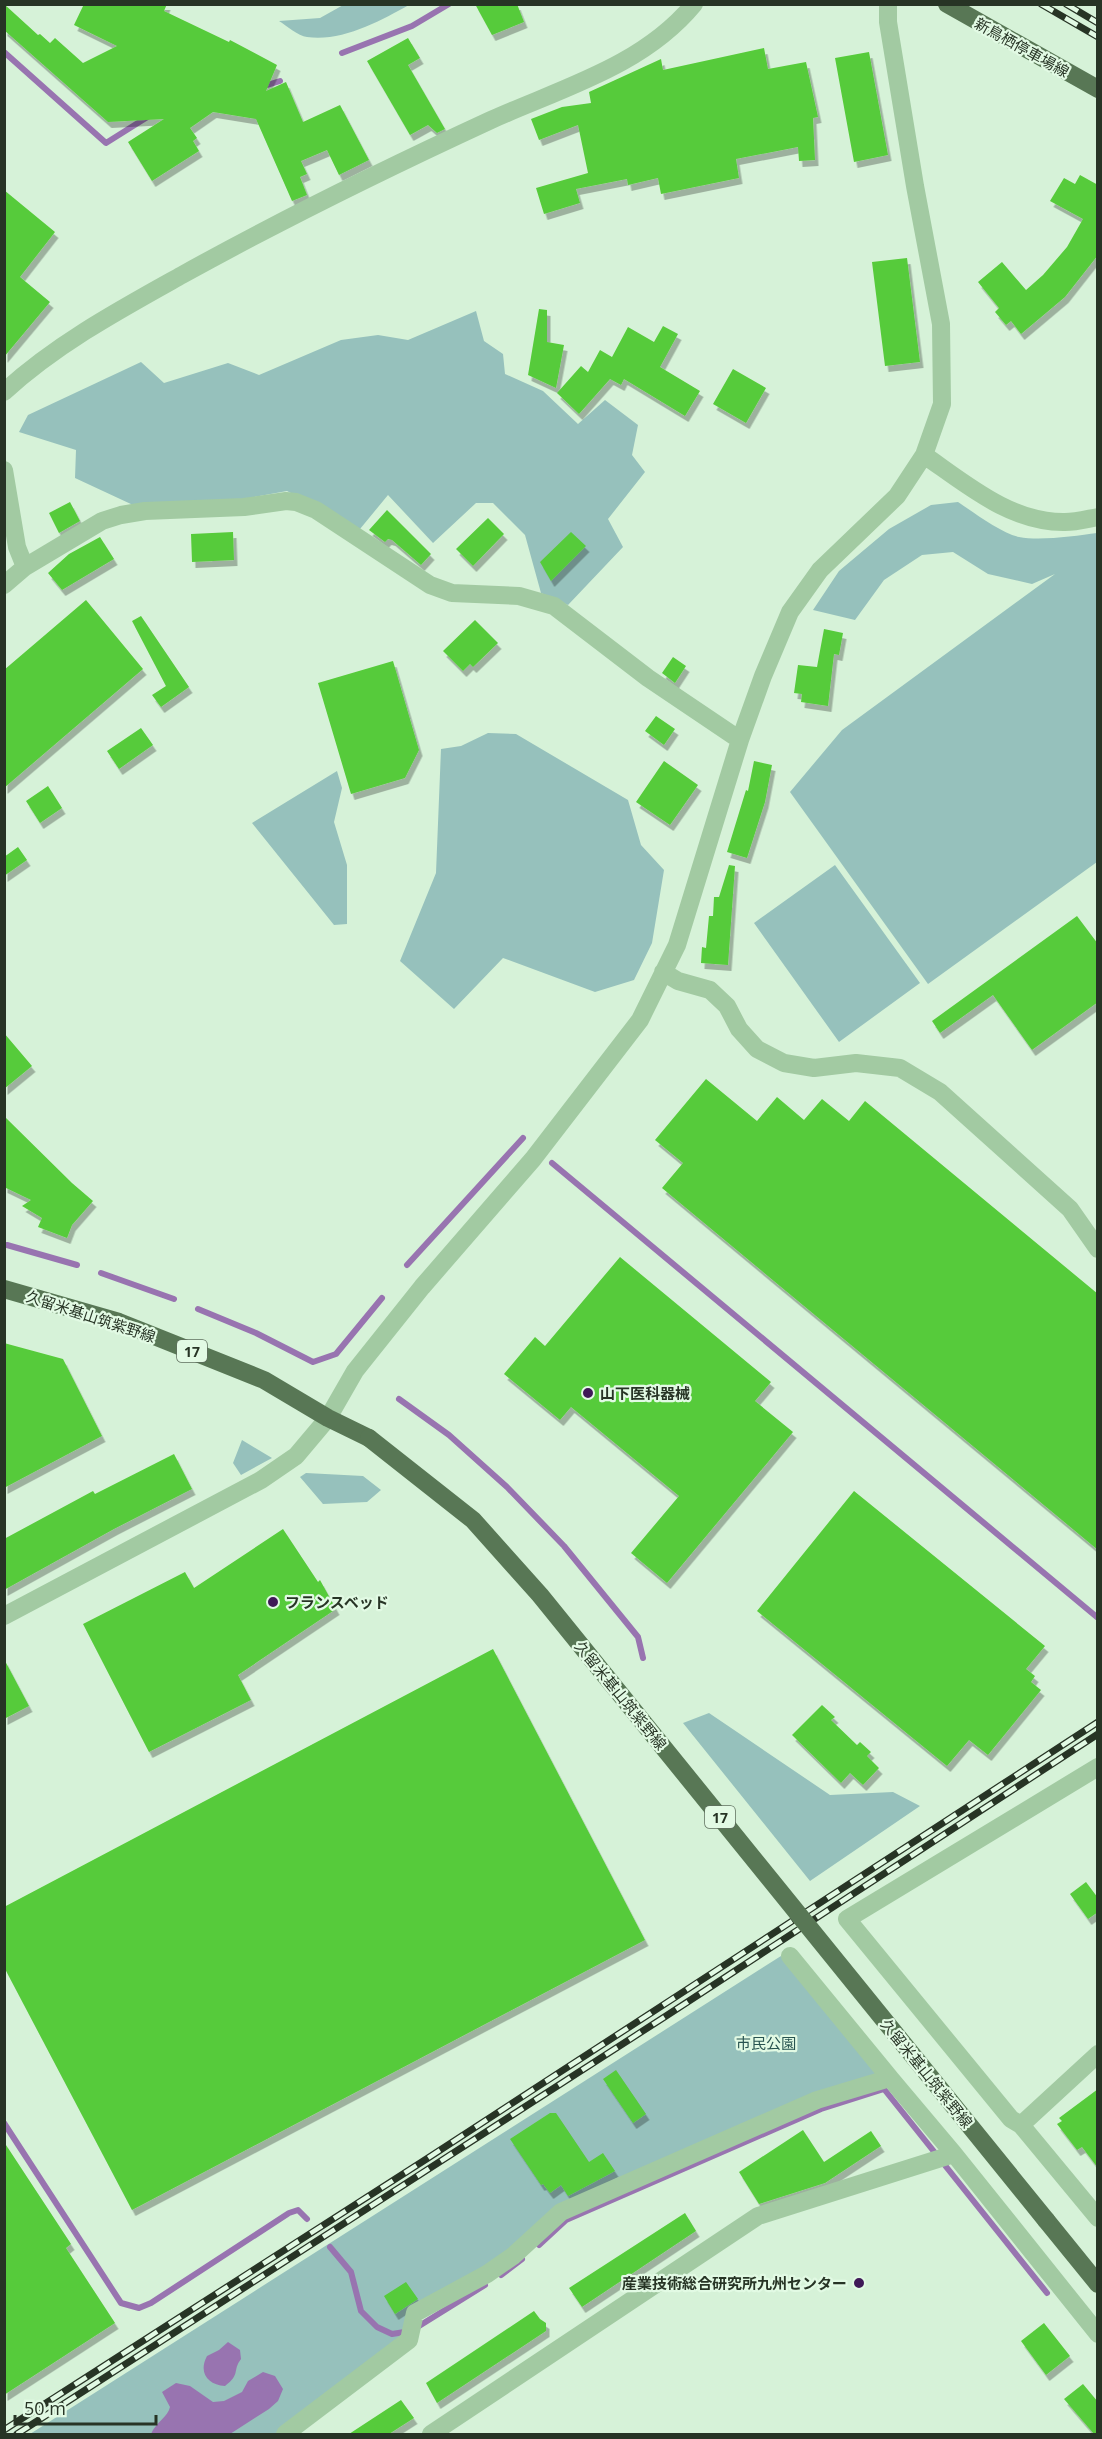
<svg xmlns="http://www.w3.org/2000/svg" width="1102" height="2439" font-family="'Open Sans','Noto Sans JP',sans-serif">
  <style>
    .green { fill: #96c1bc }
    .water { fill: #9874b0 }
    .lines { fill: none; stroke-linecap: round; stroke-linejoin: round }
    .stream { stroke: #9874b0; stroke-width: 6 }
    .building { fill: #57cb3a; filter: url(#shadow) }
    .minor { stroke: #a2caa2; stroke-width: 18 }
    .major { stroke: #587755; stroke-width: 18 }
    .rail-casing { stroke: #273425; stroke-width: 7 }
    .rail { stroke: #e2fae4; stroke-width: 4.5; stroke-dasharray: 14; stroke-linecap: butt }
    .major-bridge { stroke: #587755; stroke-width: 18 }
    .poi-dot { fill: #3f1957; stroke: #e2fae4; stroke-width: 2 }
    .labels { text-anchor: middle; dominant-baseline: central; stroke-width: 4.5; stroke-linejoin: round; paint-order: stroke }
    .shield { fill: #e2fae4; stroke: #5f6f5e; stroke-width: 1.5 }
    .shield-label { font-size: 14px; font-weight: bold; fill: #273425 }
    .street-label { font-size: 15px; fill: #273425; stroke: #e2fae4 }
    .poi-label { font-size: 15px; font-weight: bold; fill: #273425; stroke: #e2fae4; text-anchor: start }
    .park-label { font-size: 15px; fill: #285350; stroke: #e2fae4 }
  </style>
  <defs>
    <filter id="shadow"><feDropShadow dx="3.5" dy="6" stdDeviation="0" flood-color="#0004"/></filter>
  </defs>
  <rect width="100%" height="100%" fill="#d6f2d8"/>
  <path class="green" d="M345,4L409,5C380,21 342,42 307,37C298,36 287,26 279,21L320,18Z
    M476,311L484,341L503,354L505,374L543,391L578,424L605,400L638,425L632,455L645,472L608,519L623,547L568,605L541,593L525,535L493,503H476L433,543L388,495L360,529L287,491L216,504L133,505L75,478L76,450L19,432L28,415L141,362L164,383L228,363L259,375L341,340L378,335L408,340Z
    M958,502C973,512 1001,533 1019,537C1040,541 1076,536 1097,533V862L928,984L790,792L842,730L1055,574L1032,584L988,574L953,552L922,555L884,580L855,620L813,610L839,571L889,529L931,505Z
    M488,733L516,734L628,800L641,845L664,870L652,943L634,980L595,992L503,958L454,1009L400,961L436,873L441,749L461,746Z
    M337,771L342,788L334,822L347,865V924L334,925L252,823Z
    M835,865L920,983L839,1042L754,923Z
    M242,1440L272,1458L241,1475L233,1463Z
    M306,1473L363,1476L381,1490L367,1502L323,1504L300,1477Z
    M709,1713L830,1795L893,1792L920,1806L810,1881L683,1723Z
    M781,1956L879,2074L557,2208L502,2258L410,2311L400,2341L276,2434H30Z"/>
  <path class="water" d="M228,2342L240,2350L241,2359C232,2371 241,2374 225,2386C208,2385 198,2373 207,2356L219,2350Z
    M263,2372L275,2376L283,2389L278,2401L269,2409L230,2434H151C156,2422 168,2417 170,2407L162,2392L176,2383L190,2386L213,2402L224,2401L242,2392L248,2381Z"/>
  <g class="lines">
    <path class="stream" d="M4,52L106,143L149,116
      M342,53L412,26L449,4
      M261,87L280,81
      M552,1163L1098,1618
      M7,1245L77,1265
      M407,1265L523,1138
      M101,1273L174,1299
      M198,1309L256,1333L313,1362L336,1354L382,1298
      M399,1399L449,1435L507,1487L564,1546L638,1637L643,1658
      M4,2123L121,2303L139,2308L151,2303L289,2213L298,2210L307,2219
      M539,2245L566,2220L821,2109L884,2089L1047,2293
      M330,2247L351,2272L361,2311L377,2327L392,2334L411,2331L485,2285
      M501,2275L522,2259"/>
  </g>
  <path class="building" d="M4,4L38,35L40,34L50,43L55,38L83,63L117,46L74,25L84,4H167L164,11L229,42L230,40L277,65L266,91L286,82L303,122L340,105L369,160L339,175L327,150L301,161L307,174L300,177L307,195L292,201L256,119L213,112L190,128L197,138L193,141L199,151L152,181L128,142L164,119L108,122L4,30Z
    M475,4H517L524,22L492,35Z
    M408,38L420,58L408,65L445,129L437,133L428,125L410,135L367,61Z
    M764,48L768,69L806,62L818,117L813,118L815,160L799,161L798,147L736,159L739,178L661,194L658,178L628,185L627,179L576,189L580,203L544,214L536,188L588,173L578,125L539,140L531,119L562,107L591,103L589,92L661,59L663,70Z
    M869,52L888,155L854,162L835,58Z
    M1080,175L1098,185V255L1065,297L1021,334L1011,321L1006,325L995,312L999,308L978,282L1002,262L1026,290L1043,275L1067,247L1083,219L1050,201L1064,178L1075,184Z
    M4,190L55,232L20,277L50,302L4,357Z
    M907,258L920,362L885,366L872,262Z
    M539,309L547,310V342L564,345L556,388L528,375Z
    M663,326L678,334L660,367L700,391L685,416L624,379L621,385L610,379L579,414L557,393L581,366L588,372L600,350L612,357L628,327L654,342Z
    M733,369L766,388L746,423L713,404Z
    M70,502L80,521L59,533L49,513Z
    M387,510L431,554L421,565L392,540L388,539L385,542L369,530Z
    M488,518L504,534L473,566L456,549Z
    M233,532L234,560L192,562L191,534Z
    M571,532L586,546L551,581L540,562Z
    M100,537L114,559L62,590L48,573L69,554Z
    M86,600L143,669L4,788V670Z
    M141,616L189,687L161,707L152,695L166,686L132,621Z
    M475,620L498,643L473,667L470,664L463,671L443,651Z
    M824,629L843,633L839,655L834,654L828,706L801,702L802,694L794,693L798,665L817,667Z
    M673,657L686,666L675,683L662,673Z
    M393,661L419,750L405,778L351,794L318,683Z
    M656,716L675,729L664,745L645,731Z
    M141,728L153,745L119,769L107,751Z
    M664,761L698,785L670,825L636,802Z
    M754,761L772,765L765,802L747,858L727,852L746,790L748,791Z
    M48,786L62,808L40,823L26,801Z
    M18,847L27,860L4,876V857Z
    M729,865L735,866L728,965L701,963L702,947L706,948L709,916H713L714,897H719Z
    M1077,916L1098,944V1002L1032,1050L993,995L940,1033L932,1021Z
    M4,1033L32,1066L4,1089Z
    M706,1079L757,1121L777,1097L804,1120L822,1099L849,1121L865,1101L1098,1294V1550L662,1188L683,1163L655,1140Z
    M4,1116L72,1183L93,1201L72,1225L67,1238L38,1227L42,1218L22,1206L31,1200L4,1187Z
    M620,1257L771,1382L755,1401L793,1432L667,1583L631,1553L679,1496L571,1407L560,1420L504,1374L535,1337L545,1346Z
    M4,1343L63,1359L102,1436L4,1488Z
    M174,1454L192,1489L114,1529L4,1590V1539L93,1491L95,1494Z
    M854,1491L1045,1646L1026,1669L1035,1676L1031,1682L1041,1690L988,1755L969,1740L947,1766L757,1611Z
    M283,1529L318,1582L320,1580L336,1609L238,1675L251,1700L149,1752L83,1624L185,1572L194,1588Z
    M493,1649L645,1940L132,2210L4,1967V1907Z
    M4,1659L29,1706L4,1719Z
    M822,1705L835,1717L831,1720L857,1745L860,1742L871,1752L867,1756L879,1768L863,1785L850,1773L841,1783L792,1735Z
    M1086,1882L1098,1898V1912L1088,1919L1070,1894Z
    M616,2070L646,2114L633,2123L603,2079Z
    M1098,2089V2168L1082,2147L1077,2150L1057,2124L1062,2121L1059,2118Z
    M550,2113H556L589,2162L603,2153L615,2171L568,2196L561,2185L550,2193L543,2184L541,2185L510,2139Z
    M803,2130L824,2162L871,2131L881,2146L825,2183L759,2204L739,2172Z
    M4,2142L71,2244L66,2248L115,2323L4,2395Z
    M685,2213L696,2231L582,2307L569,2288Z
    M406,2282L418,2299L395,2314L384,2296Z
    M534,2311L540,2319L546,2323V2331L437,2403L426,2383Z
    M1044,2323L1070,2356L1046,2375L1021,2341Z
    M1083,2384L1098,2402V2434H1094L1064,2399Z
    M401,2400L414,2418L389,2434H349Z"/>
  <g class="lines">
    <path class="minor" d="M4,392C56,344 121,309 182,275C283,219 387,168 491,120C562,88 643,66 694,4
      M924,455C966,484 1011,523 1065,522C1076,522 1087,519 1098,517
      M4,470L17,547L25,567
      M4,585L25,567L102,521L121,515L145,511L244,507L286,501L296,502L316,510L430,585L452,593L519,596L554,606L648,678L740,740
      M663,972L678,981L710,990L727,1006L739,1029L757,1049L784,1063L814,1068L856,1063L900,1068L940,1092L1070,1209L1098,1249
      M4,1616L261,1480L296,1456L328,1418L355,1371L422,1287L533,1159L640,1020L677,945L740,740L763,676L790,612L820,570L897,496L924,455L942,404L941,324L915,186L888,22V4
      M1098,1767L847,1919L1011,2119L1021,2125L1098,2218
      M790,1956L890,2078
      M1021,2125L1098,2054
      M285,2434L409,2340L415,2313L487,2274L513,2256L561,2212L817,2100L890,2078L954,2154L1098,2334
      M431,2434L758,2216L954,2154"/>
    <path class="major" d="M947,4L1098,89
      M4,1289L119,1322L264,1380L328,1418L369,1438
      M1046,2220L1098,2284"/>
    <g class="rail-casing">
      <path id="rail" d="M1041,4L1098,37
        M1066,4L1098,23
        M4,2430L428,2158L1098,1722
        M17,2434L666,2016L1098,1734"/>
    </g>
    <use href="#rail" class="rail"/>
    <path class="major-bridge" d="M369,1438L473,1520L540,1595L1046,2220"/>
  </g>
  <g class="poi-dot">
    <circle cx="588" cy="1393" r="6"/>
    <circle cx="273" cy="1602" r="6"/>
    <circle cx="859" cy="2283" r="6"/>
  </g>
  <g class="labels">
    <g class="shield">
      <rect x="177" y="1340" width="30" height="22" rx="4.5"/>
      <rect x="705" y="1806" width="30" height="22" rx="4.5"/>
    </g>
    <g class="shield-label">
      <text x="192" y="1351">17</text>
      <text x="720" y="1817">17</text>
    </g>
    <g class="street-label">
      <text transform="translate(1022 47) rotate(29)">新鳥栖停車場線</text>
      <text transform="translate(91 1316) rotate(18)">久留米基山筑紫野線</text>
      <text transform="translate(621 1695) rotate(51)">久留米基山筑紫野線</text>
      <text transform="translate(927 2073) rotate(51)">久留米基山筑紫野線</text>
    </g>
    <g class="poi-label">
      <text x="600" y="1393">山下医科器械</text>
      <text x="285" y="1602">フランスベッド</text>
      <text x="847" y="2283" text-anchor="end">産業技術総合研究所九州センター</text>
    </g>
    <g class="park-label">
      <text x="766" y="2043">市民公園</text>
    </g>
  </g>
  <rect width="1102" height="2439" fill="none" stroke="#273425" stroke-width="12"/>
  <path d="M15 2415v9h141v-9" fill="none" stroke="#273425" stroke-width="3"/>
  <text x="24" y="2415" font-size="18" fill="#273425" stroke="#e2fae4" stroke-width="4.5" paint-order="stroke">50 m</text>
</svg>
